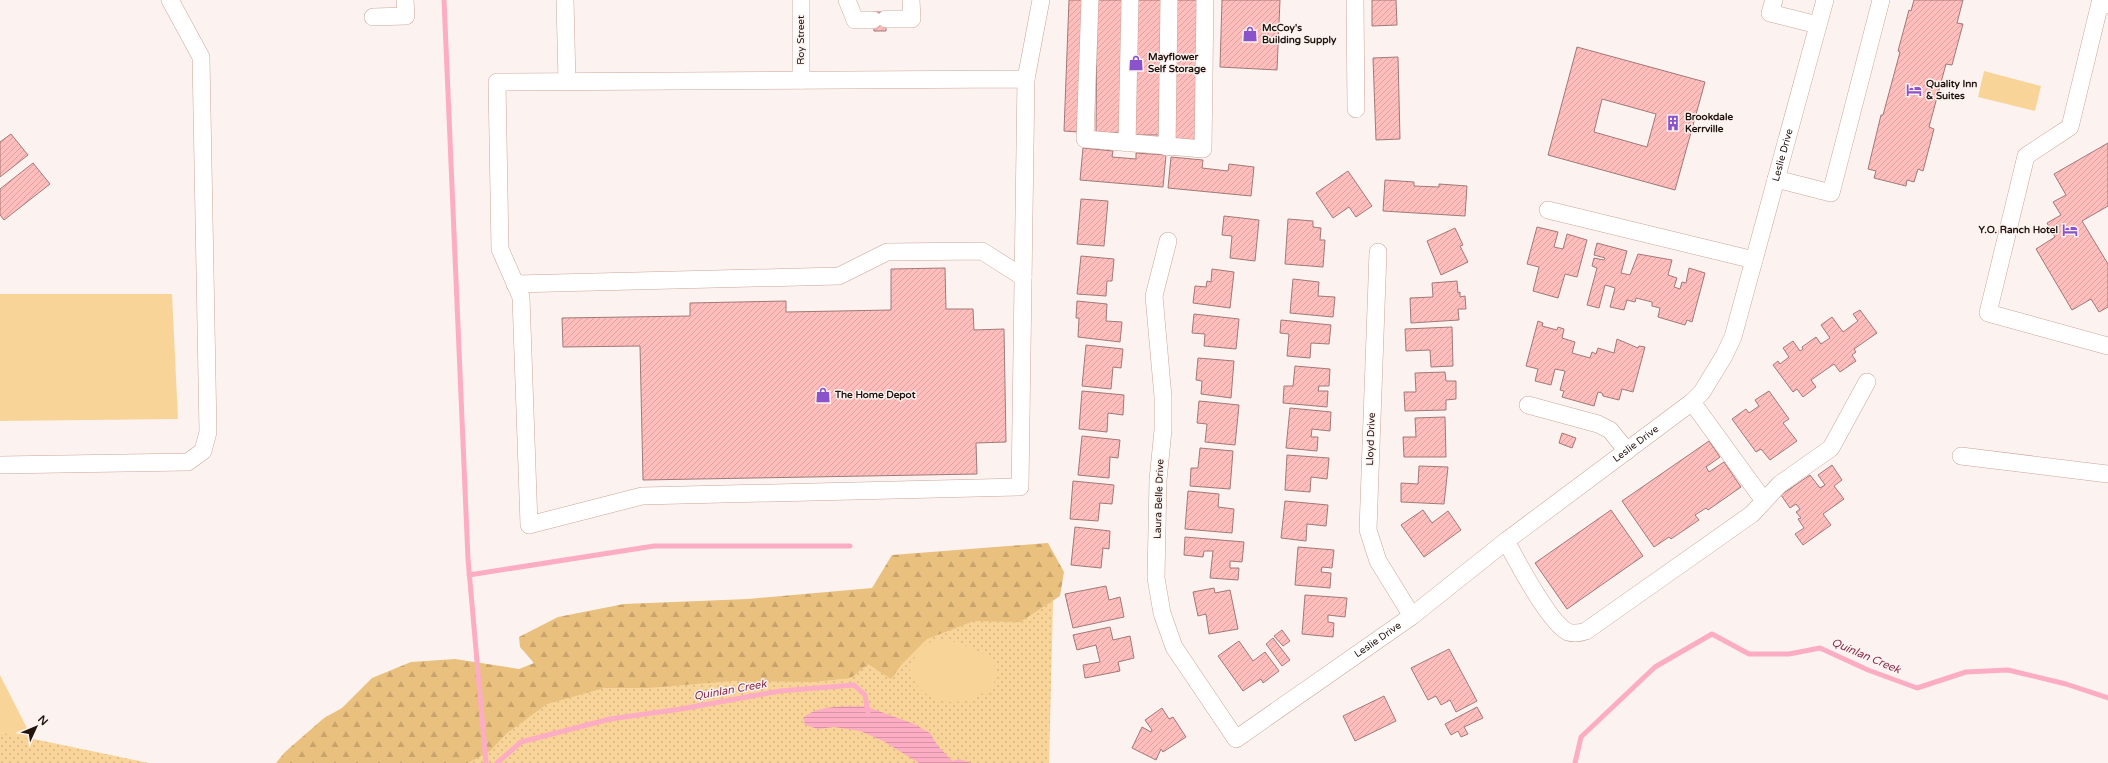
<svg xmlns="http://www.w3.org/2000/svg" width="2108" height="763" font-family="'Varela Round',sans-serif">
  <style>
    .grass { fill: url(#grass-dots) }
    .forest { fill: url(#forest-firs) }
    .garden { fill: #f9d499 }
    .water { fill: url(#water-rules) }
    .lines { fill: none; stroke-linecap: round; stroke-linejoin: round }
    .stream { stroke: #fcadc3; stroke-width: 5 }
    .building { fill: url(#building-hatch); stroke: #a17978; fill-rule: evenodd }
    .minor-casing { stroke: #cca598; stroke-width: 18 }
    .minor { stroke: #fff; stroke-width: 17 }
    .labels { text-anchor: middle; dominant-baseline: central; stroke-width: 3; stroke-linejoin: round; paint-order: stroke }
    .poi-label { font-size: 10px; font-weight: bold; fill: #22140f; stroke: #fcf3f0; text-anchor: start }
    .street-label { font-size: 10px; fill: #22140f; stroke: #fcf3f0 }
    .water-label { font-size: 11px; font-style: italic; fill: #852c4d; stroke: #fcf3f0 }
  </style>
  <defs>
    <pattern id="grass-dots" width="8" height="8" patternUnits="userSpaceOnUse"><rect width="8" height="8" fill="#f9d499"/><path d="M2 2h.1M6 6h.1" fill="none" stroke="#d5b583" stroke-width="1.8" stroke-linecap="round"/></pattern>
    <pattern id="forest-firs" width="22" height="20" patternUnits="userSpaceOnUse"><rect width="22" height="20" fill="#e9c07e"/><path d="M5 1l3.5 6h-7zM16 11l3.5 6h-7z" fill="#c8a46c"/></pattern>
    <pattern id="water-rules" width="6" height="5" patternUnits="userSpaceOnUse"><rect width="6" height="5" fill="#fcadc3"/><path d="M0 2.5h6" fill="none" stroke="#d894a6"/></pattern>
    <pattern id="building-hatch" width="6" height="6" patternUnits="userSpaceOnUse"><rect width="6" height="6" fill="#ffbdbb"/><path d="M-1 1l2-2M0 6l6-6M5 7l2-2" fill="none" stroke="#daa2a0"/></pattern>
  </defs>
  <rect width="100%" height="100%" fill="#fcf3f0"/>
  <path class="grass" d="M1054,564L1049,763H370L593,655Z
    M0,732L149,763H0Z"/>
  <path class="forest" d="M1048,543L1064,572L1060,596L1020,622L974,621L927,639L902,664L891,679L868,664L851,678L813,682L732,681L648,688H604L547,704L506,734L490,751L468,763H276L285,752L324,718L342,708L372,678L411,662L455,659L519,669L534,663L520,647L519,637L558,617L624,604L748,599L872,588L892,555Z"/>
  <path class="garden" d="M1984,71L2041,86L2035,111L1978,97Z
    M0,294H172L178,419L0,421Z
    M934,639C956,639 975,649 993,659L997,676C995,680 993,686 989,689C968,707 933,707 916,684C913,680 911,672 909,667L919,651Z
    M0,675L33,740L0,732Z"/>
  <path class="water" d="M865,706L914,724L930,733L938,746L952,761L959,759L972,763H919L883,741L860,731L834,727L818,729L805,725L803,718C819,704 844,707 865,706Z"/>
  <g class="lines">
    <path class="stream" d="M444,0L468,559L486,763
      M469,575L654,546H850
      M497,763L521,742L610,719L681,709L780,691L854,685L865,695L868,713
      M1575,763L1581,737L1655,667L1712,634L1749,654H1789L1820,648L1868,670L1917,688L1966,672L2008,670L2066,684L2108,698"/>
  </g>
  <path class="building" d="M1069,0H1084L1079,132L1064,131Z
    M1097,0H1122L1120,133L1096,132Z
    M1136,0H1161L1159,135H1135Z
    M1174,0H1199L1198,140H1173Z
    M1222,0H1280L1277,70L1220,67Z
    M1372,0H1396L1397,25L1372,26Z
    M1914,0H1963L1957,23L1963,24L1952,65L1946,64L1929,127L1934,129L1923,171L1918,169L1914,182L1907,180L1906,186L1874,178L1876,171L1868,169L1881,115H1883L1900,52L1898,51L1909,10L1911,11Z
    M873,12H886V31H874Z
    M1577,47L1705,82L1675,190L1548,155ZM1602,99L1656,114L1647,147L1594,132Z
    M1398,57L1400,139L1376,140L1373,58Z
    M11,134L28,155L0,177V142Z
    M2108,143V206L2082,221L2108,264V307L2099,312L2091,299L2072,310L2036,249L2055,237L2047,223L2061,215L2053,202L2066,195L2054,174Z
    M1083,148L1113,151L1112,157L1136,159V153L1166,155L1163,187L1080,180Z
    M1171,157L1203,160L1202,168L1228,171L1229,164L1254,167L1251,196L1168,188Z
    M33,163L50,184L4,220L0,215V189Z
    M1348,171L1372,206L1356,217L1349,207L1333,218L1316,193Z
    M1385,180L1414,182V186L1439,187V184L1467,186L1465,216L1383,211Z
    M1081,199L1108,201L1104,246L1077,244Z
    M1224,216L1259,220L1255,261L1230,258L1232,236L1222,235Z
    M1288,219L1313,221V227L1321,228L1320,240H1325L1323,267L1285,264Z
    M1537,227L1558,232L1554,247L1563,249L1567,234L1587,240L1577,277L1565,274L1558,298L1533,291L1539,267L1527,264Z
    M1455,228L1463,245L1460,246L1468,262L1441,275L1427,241Z
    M1597,243L1627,251L1621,273L1630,275L1638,254L1672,260L1668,275L1677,278L1674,287L1680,289L1682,282L1686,283L1689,268L1705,273L1692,322L1687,320L1685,325L1658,317L1660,308L1652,306V302L1636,298L1635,302L1627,300L1624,310L1610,307L1615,288L1605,285L1599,308L1587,305L1597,268L1592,266L1594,258L1604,260L1605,258L1594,255Z
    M1081,256L1114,259L1112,281H1107L1106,296L1077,294Z
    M945,268L946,309H973L974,330L1004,329L1006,442L976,443L977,474L643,480L640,346L563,347L562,318L690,316V303L786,301V312L891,310V269Z
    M1212,269L1234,272L1230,308L1193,303L1195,286L1206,287L1207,281L1211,282Z
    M1293,279L1319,282L1318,296L1335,297L1333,317L1290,313Z
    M1457,281L1458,293L1460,292V297L1465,296L1466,309H1458L1459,320L1411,323L1410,298L1433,297L1432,283Z
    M1077,301L1107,304L1106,321L1122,322L1120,342L1078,337L1079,318H1076Z
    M1860,310L1877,333L1854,349L1856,352L1852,355L1856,361L1840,372L1834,364L1811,380L1816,387L1803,397L1797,389L1793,392L1773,365L1778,361L1780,364L1789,357L1783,348L1793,341L1800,351L1803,349L1802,347L1816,337L1821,344L1830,338L1821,325L1832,317L1843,332L1858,321L1853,314Z
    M1194,314L1239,319L1236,349L1204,346L1205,334L1192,333Z
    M1281,320L1331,325L1329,344L1311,343L1310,358L1287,356L1289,334L1280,333Z
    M1538,321L1543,323L1542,326L1557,330L1558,327L1564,329L1562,338L1575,342L1572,353L1590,358L1592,352L1596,354L1598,348L1614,353L1617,339L1638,348L1639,346L1645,347L1633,392L1622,389L1619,400L1603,396L1602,393L1598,392L1594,406L1562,397L1564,391L1560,390L1565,371L1555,369L1551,385L1535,381L1538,369L1526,366Z
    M1452,327L1453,366L1431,367L1430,350L1406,351L1405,329Z
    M1086,345L1123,349L1121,368L1113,367L1111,389L1082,386Z
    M1198,358L1234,361L1231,398L1201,394L1202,381L1196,380Z
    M1295,366L1330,369L1329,386H1319L1318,391H1328L1327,407L1283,403L1284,386H1293Z
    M1445,372L1446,381H1456V399L1446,400V410L1405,411L1404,392H1416L1415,373Z
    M1082,391L1124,395L1123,415L1108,413L1107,432L1079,429Z
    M1769,391L1789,419L1783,423L1797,441L1770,460L1761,449L1756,452L1732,419L1746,409L1749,413L1759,406L1755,400Z
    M1199,401L1239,405L1235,445L1205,442L1207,424L1197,423Z
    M1290,408L1331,412L1330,431L1312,429L1311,437H1318L1317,451L1286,448Z
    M1445,417L1446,457H1404L1403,437H1416L1415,418Z
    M1562,433L1576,438L1572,448L1559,443Z
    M1082,436L1120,440L1118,458L1110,457L1109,478L1078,475Z
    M1709,441L1720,457L1706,467L1709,472L1724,462L1741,487L1708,510L1706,508L1695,515L1699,520L1671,539L1669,537L1654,547L1622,501Z
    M1200,448L1233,451L1230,489L1190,486L1191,468H1198Z
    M1287,455L1329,458L1327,479L1311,477L1310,492L1285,490Z
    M1832,465L1842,480L1834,486L1844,499L1823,514L1831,525L1803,545L1795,534L1804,528L1798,519L1801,518L1796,512L1800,509L1796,504L1790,508L1781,495L1810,475L1820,488L1825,485L1818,475Z
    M1419,466L1448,467L1444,504L1401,502V483L1418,484Z
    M1073,481L1114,485L1112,504L1100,503L1098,521L1070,519Z
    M1188,491L1219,494L1218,507L1234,509L1232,533L1185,529Z
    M1285,501L1328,505L1326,526L1307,524L1306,541L1281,538Z
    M1423,510L1432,523L1448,511L1461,530L1424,557L1401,525Z
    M1611,510L1643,556L1567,609L1535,563Z
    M1075,527L1110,531L1109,549L1103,548L1101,568L1071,565Z
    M1185,537L1244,542L1242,562L1230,561V568H1239L1238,580L1210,578L1213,551H1204L1203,557L1184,555Z
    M1298,547L1334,550L1332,568L1322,567L1321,572L1331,573L1330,588L1295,585Z
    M1106,586L1109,600L1120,597L1124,617L1073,628L1065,594Z
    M1214,588L1215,593L1230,590L1238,629L1209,634L1206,614L1198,616L1193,592Z
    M1305,595L1347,598L1345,617L1328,615V622L1334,623L1333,637L1302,634Z
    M1110,627L1113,640L1130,636L1134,658L1118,662L1120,671L1085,678L1083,665L1100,662L1096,645L1077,650L1073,635Z
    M1282,630L1290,641L1283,646L1274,636Z
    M1273,638L1290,660L1282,666L1266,644Z
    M1239,641L1253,661L1265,652L1279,671L1263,683L1261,679L1243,691L1218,656Z
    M1449,649L1477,701L1456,712L1450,700L1441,705L1436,696L1428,700L1411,668Z
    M1384,696L1396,721L1355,741L1343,716Z
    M1477,707L1483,718L1464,727L1468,734L1461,737L1458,731L1451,735L1445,724Z
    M1162,708L1169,719L1173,717L1186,737L1163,752L1161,749L1156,760L1132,748L1142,727L1151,732L1152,730L1145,720Z"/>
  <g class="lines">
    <g class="minor-casing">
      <g id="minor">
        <path d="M565,0L567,81"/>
        <path d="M847,0L855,20H873"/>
        <path d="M1090,0L1085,139L1203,149L1205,0"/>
        <path d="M1355,0L1356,109"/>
        <path d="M1774,0L1770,13L1818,25"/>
        <path d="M2108,5L2100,3L2070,127L2026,156L1988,313L2108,346"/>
        <path d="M373,17L406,16L405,0"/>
        <path d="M886,19H912L911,0"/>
        <path d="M1026,79L1020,487L642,496L529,525L521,297L500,249L497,82Z"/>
        <path d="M1026,79L1041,0"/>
        <path d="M801,80V0"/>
        <path d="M1127,143L1130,0"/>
        <path d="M1167,147L1169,0"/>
        <path d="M1776,179L1831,193L1881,0"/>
        <path d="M1548,210L1754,260"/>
        <path id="s1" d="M1168,241L1154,296L1163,397V430L1158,480L1156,578L1162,613L1174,647L1236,739L1412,616L1506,541L1692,402L1702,392L1724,356L1733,337L1825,0"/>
        <path d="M1378,252L1368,530L1378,561L1412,616"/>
        <path d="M515,284L839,276L887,252L982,251L1023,277"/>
        <path d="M1692,402L1764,501"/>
        <path d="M1528,405L1598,424L1610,430L1627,451"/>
        <path d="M1961,456L2108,474"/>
        <path d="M0,465L188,462L203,451L208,432L201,57L170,0"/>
        <path d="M1506,541C1517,561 1549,623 1568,632C1574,634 1580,633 1586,631L1752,514L1780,484L1831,448L1867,382"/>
      </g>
    </g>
    <use href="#minor" class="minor"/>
  </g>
  <defs>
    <g id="shop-bare" transform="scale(1.2)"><path d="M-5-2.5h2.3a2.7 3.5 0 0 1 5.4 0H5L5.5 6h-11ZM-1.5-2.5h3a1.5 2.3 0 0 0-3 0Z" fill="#8b53cb" stroke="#fcf3f0" stroke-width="2.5" paint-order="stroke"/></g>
    <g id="hotel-bare" transform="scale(1.2)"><path d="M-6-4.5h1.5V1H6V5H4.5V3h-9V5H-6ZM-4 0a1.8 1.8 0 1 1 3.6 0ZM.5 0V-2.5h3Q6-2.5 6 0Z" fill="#8b53cb" stroke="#fcf3f0" stroke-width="2.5" paint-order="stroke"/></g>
    <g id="building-bare" transform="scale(1.2)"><path d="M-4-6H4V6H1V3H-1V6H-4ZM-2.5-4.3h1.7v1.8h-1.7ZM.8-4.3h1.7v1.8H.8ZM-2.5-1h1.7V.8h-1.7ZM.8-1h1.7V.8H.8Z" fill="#8b53cb" stroke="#fcf3f0" stroke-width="2.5" paint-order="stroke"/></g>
  </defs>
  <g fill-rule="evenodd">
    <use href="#shop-bare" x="1250" y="34"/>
    <use href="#shop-bare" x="1136" y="63"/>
    <use href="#hotel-bare" x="1914" y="90"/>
    <use href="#building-bare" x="1673" y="123"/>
    <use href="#hotel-bare" x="2070" y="230"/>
    <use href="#shop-bare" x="823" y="395"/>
  </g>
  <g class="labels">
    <g class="poi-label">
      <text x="1262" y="28">McCoy's<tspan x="1262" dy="12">Building Supply</tspan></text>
      <text x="1148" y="57">Mayflower<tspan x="1148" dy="12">Self Storage</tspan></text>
      <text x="1926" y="84">Quality Inn<tspan x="1926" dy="12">&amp; Suites</tspan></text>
      <text x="1685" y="117">Brookdale<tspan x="1685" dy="12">Kerrville</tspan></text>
      <text x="2058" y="230" text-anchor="end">Y.O. Ranch Hotel</text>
      <text x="835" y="395">The Home Depot</text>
    </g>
    <g class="street-label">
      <text transform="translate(801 40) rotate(-90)">Roy Street</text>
      <text stroke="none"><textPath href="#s1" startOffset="1355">Leslie Drive</textPath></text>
      <text transform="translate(1371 439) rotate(-88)">Lloyd Drive</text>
      <text stroke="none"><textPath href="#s1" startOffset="1019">Leslie Drive</textPath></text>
      <text transform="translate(1159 499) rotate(-88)">Laura Belle Drive</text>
      <text stroke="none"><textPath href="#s1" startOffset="695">Leslie Drive</textPath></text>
    </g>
    <g class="water-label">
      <text transform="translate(1866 656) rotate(23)">Quinlan Creek</text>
      <text transform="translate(730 690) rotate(-10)">Quinlan Creek</text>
    </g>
  </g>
  <g transform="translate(36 727) rotate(46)" stroke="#fcf3f0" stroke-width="3" paint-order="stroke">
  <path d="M0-3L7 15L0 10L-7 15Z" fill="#22140f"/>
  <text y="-6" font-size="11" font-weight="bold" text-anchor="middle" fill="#22140f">N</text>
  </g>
</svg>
